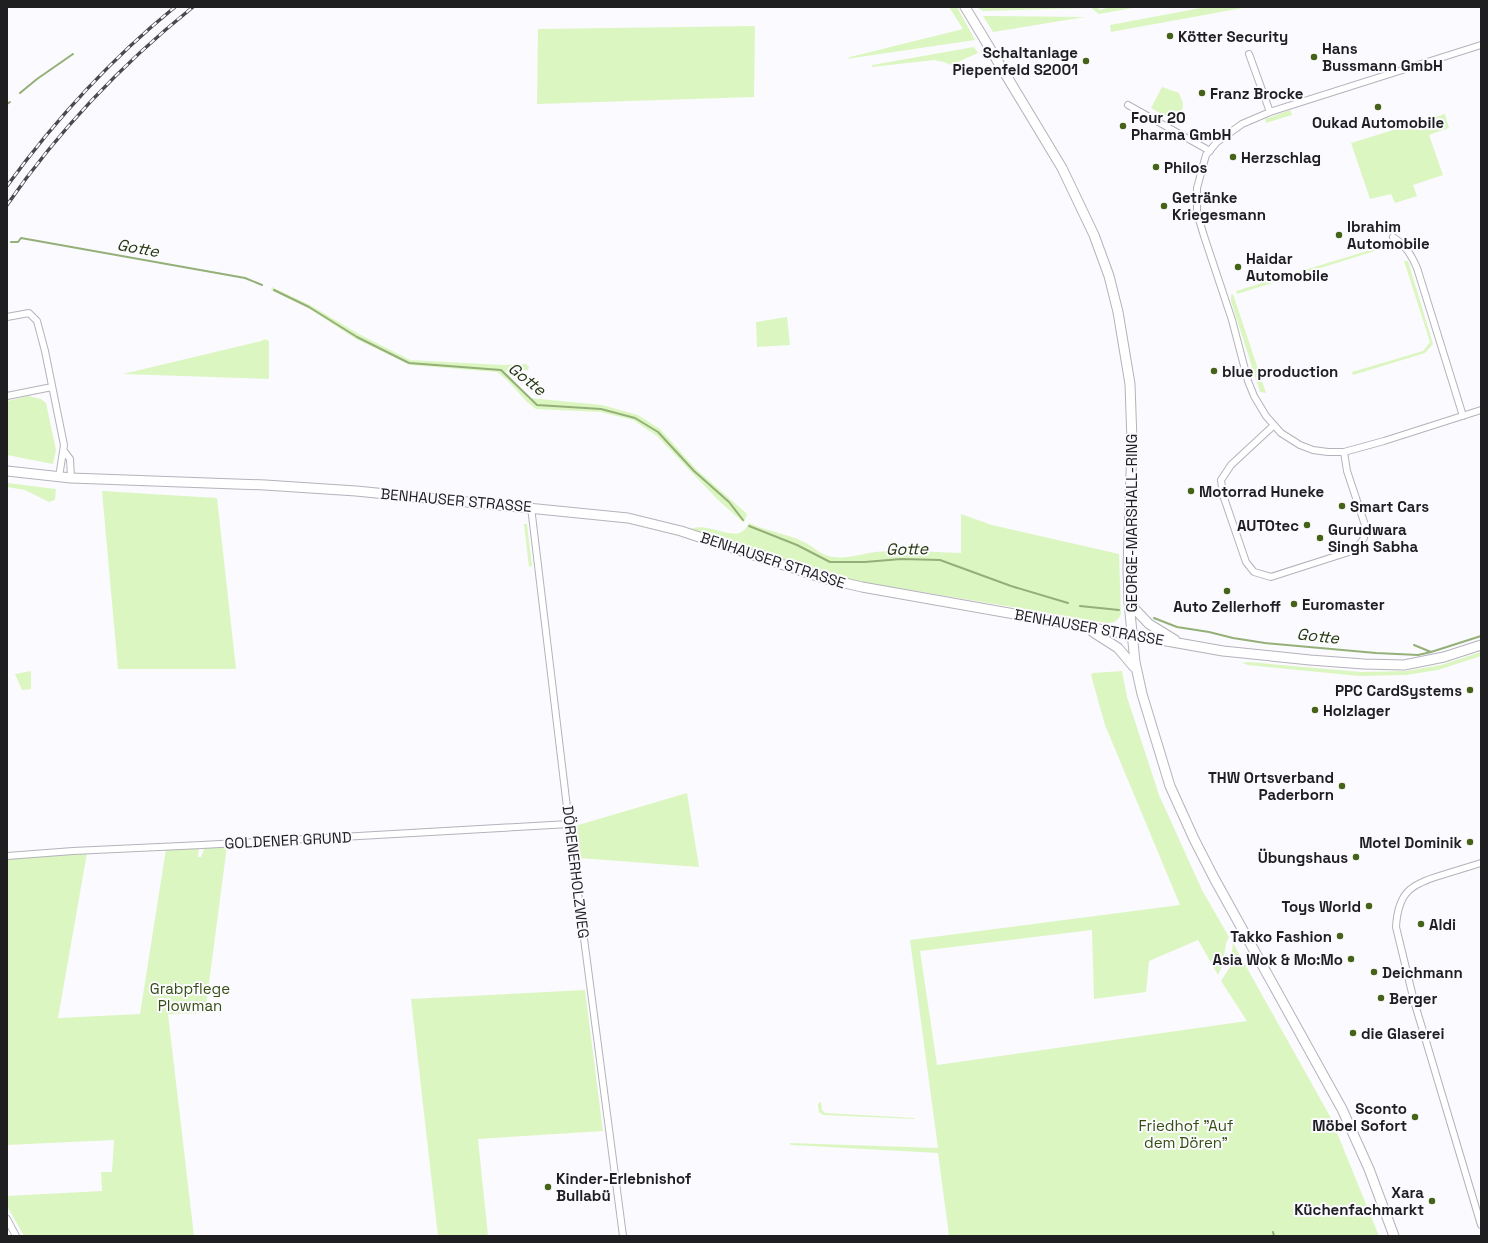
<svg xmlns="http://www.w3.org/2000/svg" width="1488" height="1243" font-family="'Space Grotesk',sans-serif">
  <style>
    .green { fill: #dcf6c2 }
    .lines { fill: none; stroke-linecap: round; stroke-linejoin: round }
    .stream { stroke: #94af77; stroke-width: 2 }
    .minor-casing { stroke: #b4b2bb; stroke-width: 8 }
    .secondary-casing { stroke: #b4b2bb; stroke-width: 11 }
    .minor { stroke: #fff; stroke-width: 6 }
    .secondary { stroke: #fff; stroke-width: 9 }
    .rail-casing { stroke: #4a494d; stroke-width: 3.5 }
    .rail { stroke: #fbfafe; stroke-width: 2; stroke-dasharray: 6; stroke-linecap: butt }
    .poi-dot { fill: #456318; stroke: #fbfafe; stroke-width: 1.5 }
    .labels { text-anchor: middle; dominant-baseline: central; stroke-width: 4; stroke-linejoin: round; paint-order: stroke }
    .poi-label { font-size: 15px; font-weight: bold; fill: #1f1f22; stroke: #fbfafe; text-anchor: start }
    .street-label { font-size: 15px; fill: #1f1f22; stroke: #fbfafe }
    .park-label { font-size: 15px; fill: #354e10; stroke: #fbfafe }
    .water-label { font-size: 16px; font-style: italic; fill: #26380e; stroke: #fbfafe }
  </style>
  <rect width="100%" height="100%" fill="#fbfafe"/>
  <path class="green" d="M949,7H957L975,40L846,59L850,57L963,29Z
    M976,7H1098L1099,10L1111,7H1138L1099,14L1091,8L983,11Z
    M1206,7H1248L1111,32L1110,25Z
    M983,16L1085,17L993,32Z
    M755,26L754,97L537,104L538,29Z
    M974,47L978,53L951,65L944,62L934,60L872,67V65Z
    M1162,87L1179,93L1183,103L1181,125L1151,108Z
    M1290,110L1292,115L1266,123L1265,119Z
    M1445,114L1449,128L1429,135L1443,175L1413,185L1417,196L1395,203L1391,194L1370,199L1351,143Z
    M1390,244L1391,246L1237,294L1236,291Z
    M1404,261H1408L1433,344L1425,353L1353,375L1352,372L1423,351L1430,342Z
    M272,287L310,305L359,334L410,360L503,365L526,364L529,367L528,370L505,371L530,398L602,405L638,415L660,429L696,469L747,514L744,523L718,500L657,436L633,420L600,412L536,409L527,402L507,380L497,372L410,365L356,339L308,308L271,290Z
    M1233,294L1266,393L1260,392L1231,301V295Z
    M787,317L790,345L757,347L756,322Z
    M265,339L269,341V379L123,374L261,341Z
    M28,396L41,399L46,403L56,450L53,464L7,455V401Z
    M7,483L56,489L55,500L49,502L25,490L7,487Z
    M102,491L217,498L236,669H118Z
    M961,514L992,525L1119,554L1121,614C1118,621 1114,623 1107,623L862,582L825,574L691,529C706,522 732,540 743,531C746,529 747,526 749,523C766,531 787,534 804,542C814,547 822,556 833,557C848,559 861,554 875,552C904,549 933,552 961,553Z
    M524,524H527L532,566L529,567Z
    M1481,652V656L1438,670L1406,675L1359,676L1248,665L1242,663L1249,662L1361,672L1406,671L1441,665Z
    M31,671V689L22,690L15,674Z
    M1122,671L1127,697L1159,795L1202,890L1229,937L1226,943L1223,964L1218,975L1198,940L1149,961L1146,992L1094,999L1092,930L920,951L937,1065L1247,1021L1221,981L1230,967L1233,943L1331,1118L1379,1236H949L938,1153L791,1145L790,1143L938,1148L910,940L1180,905L1105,725L1091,675L1093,673Z
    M687,793L699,867L579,858L575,826Z
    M227,846L205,1013L168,1014L194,1236H24L7,1206V1196L102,1191L101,1172H112L114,1140L7,1145V858L87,853L58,1018L140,1014L166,849L199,848L198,857H201L205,847Z
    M585,990L603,1131L478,1139L488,1236H438L411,999Z
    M819,1102L821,1103L822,1110L825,1113L914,1118L915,1119L823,1115L819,1112L818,1105Z"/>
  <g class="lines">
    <path class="stream" d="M20,93L37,79L73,54
      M7,104L10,102
      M11,242H18L21,238L245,278L262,285
      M274,290L309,307L357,337L409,363L501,370L537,405L601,409L635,418L658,432L694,471L729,502L743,520
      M749,526L797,545L830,562H865L901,559L940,560L1011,586L1068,603
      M1080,606L1119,610
      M1154,618L1177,627L1209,632L1233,638L1265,643L1376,653L1418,655L1431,652L1481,636
      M1414,645L1431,652
      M1273,1232L1274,1236"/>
    <g class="minor-casing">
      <path id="minor" d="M1481,45L1270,112L1242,124L1217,142L1206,155L1197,188V213L1204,236L1232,320L1248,381L1254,396L1266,416L1281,433L1300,445L1313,450L1328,452H1344L1384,441L1481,410
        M1249,54L1270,112
        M1128,105L1210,151
        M1393,237C1405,245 1411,254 1417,268L1463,416
        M7,317L29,313L37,321L45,351L64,445L59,477
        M7,396L52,387
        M1273,426L1231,465L1221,480L1223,495L1246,562L1254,572L1271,577L1352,551L1359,545L1364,538L1365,525L1347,471L1344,452
        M64,451L70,459L71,478
        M531,507L569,824L623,1236
        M7,856L73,851L202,845L569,824
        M1481,863C1468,867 1455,871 1442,875C1411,884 1398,892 1396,927L1414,1001L1481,1225
        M7,1219L16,1236"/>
    </g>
    <g class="secondary-casing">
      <path id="secondary" d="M965,7L1062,168L1094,235L1109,276L1118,312L1130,384L1132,441L1128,568L1129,603L1135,662L1142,694L1170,786L1194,839L1214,878L1342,1109L1369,1169L1394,1236
        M7,471L71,478L265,485L356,491L628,518L681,531L823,578L862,587L1223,651L1310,660L1364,664L1404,665L1444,657L1481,645
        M1129,603L1149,624L1175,640
        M1093,632L1118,648L1134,667"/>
    </g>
    <use href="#minor" class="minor"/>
    <use href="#secondary" class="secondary"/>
    <g class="rail-casing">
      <path id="rail" d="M7,186C55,120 111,59 175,7
        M7,205C59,130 122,64 193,7"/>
    </g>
    <use href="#rail" class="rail"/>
  </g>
  <g class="poi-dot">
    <circle cx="1170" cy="36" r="4"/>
    <circle cx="1314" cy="57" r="4"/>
    <circle cx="1086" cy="61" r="4"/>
    <circle cx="1202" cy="93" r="4"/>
    <circle cx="1378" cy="107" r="4"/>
    <circle cx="1123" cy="126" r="4"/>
    <circle cx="1233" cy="157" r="4"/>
    <circle cx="1156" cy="167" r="4"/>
    <circle cx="1164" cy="206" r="4"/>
    <circle cx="1339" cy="235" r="4"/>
    <circle cx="1238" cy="267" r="4"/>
    <circle cx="1214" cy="371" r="4"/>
    <circle cx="1191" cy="491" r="4"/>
    <circle cx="1342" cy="506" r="4"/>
    <circle cx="1307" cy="525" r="4"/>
    <circle cx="1320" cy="538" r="4"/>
    <circle cx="1227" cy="591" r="4"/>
    <circle cx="1294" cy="604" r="4"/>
    <circle cx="1470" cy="690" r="4"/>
    <circle cx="1315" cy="710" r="4"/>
    <circle cx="1342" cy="786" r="4"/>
    <circle cx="1470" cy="842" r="4"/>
    <circle cx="1356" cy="857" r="4"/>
    <circle cx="1369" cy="906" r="4"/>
    <circle cx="1421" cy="924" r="4"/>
    <circle cx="1340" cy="936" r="4"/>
    <circle cx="1351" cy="959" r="4"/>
    <circle cx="1374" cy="972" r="4"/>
    <circle cx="1381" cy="998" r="4"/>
    <circle cx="1353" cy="1033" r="4"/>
    <circle cx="1415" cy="1117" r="4"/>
    <circle cx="548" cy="1187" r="4"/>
    <circle cx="1432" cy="1201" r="4"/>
  </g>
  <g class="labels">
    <g class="poi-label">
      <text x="1178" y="36">Kötter Security</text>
      <text x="1322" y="48">Hans<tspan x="1322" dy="17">Bussmann GmbH</tspan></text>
      <text x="1078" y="52" text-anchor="end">Schaltanlage<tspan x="1078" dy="17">Piepenfeld S2001</tspan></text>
      <text x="1210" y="93">Franz Brocke</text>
      <text x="1131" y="117">Four 20<tspan x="1131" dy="17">Pharma GmbH</tspan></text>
      <text x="1378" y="122" text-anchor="middle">Oukad Automobile</text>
      <text x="1241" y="157">Herzschlag</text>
      <text x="1164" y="167">Philos</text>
      <text x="1172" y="197">Getränke<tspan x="1172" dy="17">Kriegesmann</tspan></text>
      <text x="1347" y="226">Ibrahim<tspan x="1347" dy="17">Automobile</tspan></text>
      <text x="1246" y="258">Haidar<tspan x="1246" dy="17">Automobile</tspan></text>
      <text x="1222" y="371">blue production</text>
      <text x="1199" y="491">Motorrad Huneke</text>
      <text x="1350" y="506">Smart Cars</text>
      <text x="1299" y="525" text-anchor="end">AUTOtec</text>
      <text x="1328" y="529">Gurudwara<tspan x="1328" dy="17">Singh Sabha</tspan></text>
      <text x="1302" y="604">Euromaster</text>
      <text x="1227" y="606" text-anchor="middle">Auto Zellerhoff</text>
      <text x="1462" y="690" text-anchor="end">PPC CardSystems</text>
      <text x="1323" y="710">Holzlager</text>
      <text x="1334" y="777" text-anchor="end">THW Ortsverband<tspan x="1334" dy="17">Paderborn</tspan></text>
      <text x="1462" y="842" text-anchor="end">Motel Dominik</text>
      <text x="1348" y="857" text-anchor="end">Übungshaus</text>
      <text x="1361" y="906" text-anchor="end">Toys World</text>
      <text x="1429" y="924">Aldi</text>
      <text x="1332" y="936" text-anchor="end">Takko Fashion</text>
      <text x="1343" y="959" text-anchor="end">Asia Wok &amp; Mo:Mo</text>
      <text x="1382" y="972">Deichmann</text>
      <text x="1389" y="998">Berger</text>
      <text x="1361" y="1033">die Glaserei</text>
      <text x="1407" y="1108" text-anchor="end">Sconto<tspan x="1407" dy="17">Möbel Sofort</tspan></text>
      <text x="556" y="1178">Kinder-Erlebnishof<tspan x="556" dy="17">Bullabü</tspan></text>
      <text x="1424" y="1192" text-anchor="end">Xara<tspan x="1424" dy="17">Küchenfachmarkt</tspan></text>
    </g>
    <g class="street-label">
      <text transform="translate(456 500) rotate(5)">BENHAUSER STRASSE</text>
      <text transform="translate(1131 523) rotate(-90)">GEORGE-MARSHALL-RING</text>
      <text transform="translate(773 560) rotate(18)">BENHAUSER STRASSE</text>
      <text transform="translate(1089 627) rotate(10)">BENHAUSER STRASSE</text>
      <text transform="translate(288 840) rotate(-3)">GOLDENER GRUND</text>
      <text transform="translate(576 872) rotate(83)">DÖRENERHOLZWEG</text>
    </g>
    <g class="park-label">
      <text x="190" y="988">Grabpflege<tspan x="190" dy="17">Plowman</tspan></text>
      <text x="1186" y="1125">Friedhof "Auf<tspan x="1186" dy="17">dem Dören"</tspan></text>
    </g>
    <g class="water-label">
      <text transform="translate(138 248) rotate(10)">Gotte</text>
      <text transform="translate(527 379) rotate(38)">Gotte</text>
      <text transform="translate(907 549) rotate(-1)">Gotte</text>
      <text transform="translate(1318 636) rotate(6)">Gotte</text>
    </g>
  </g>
  <rect width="1488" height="1243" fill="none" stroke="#1f1f22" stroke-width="16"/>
</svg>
